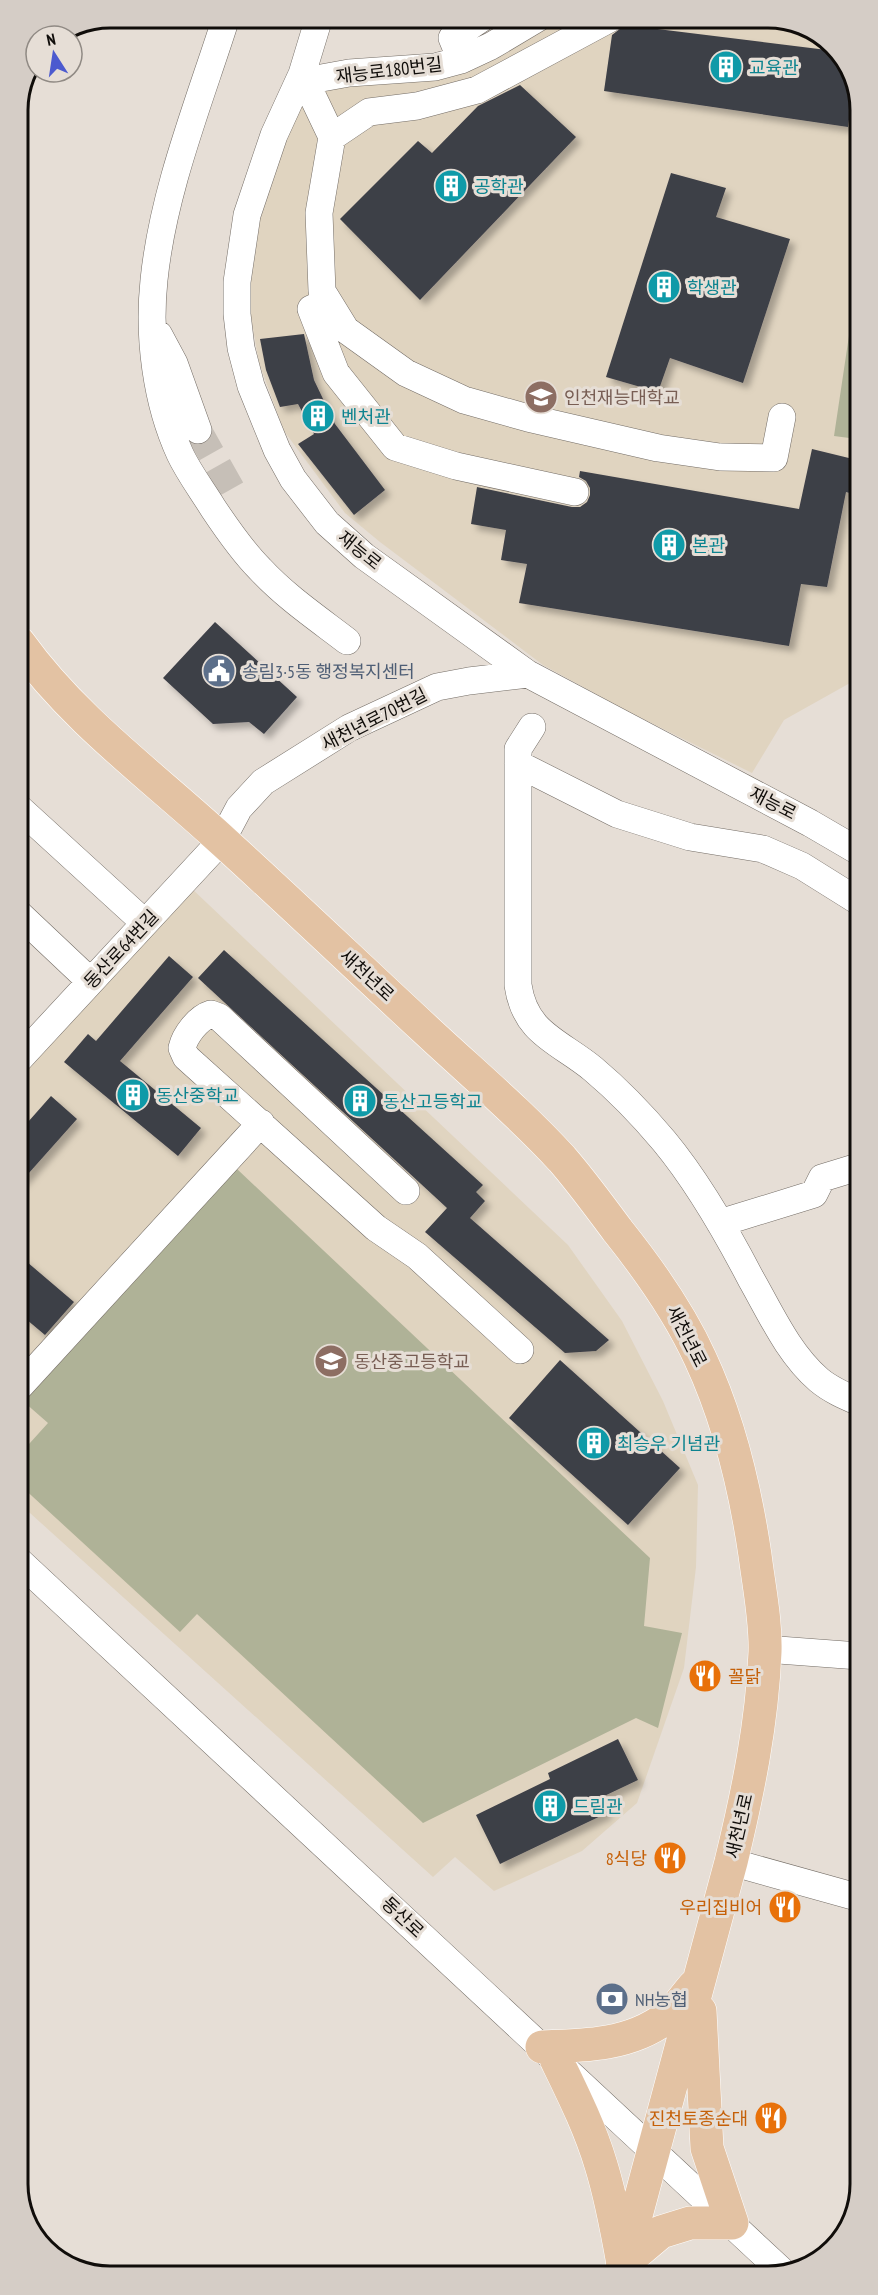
<svg xmlns="http://www.w3.org/2000/svg" width="878" height="2295" font-family="'PT Sans Narrow','Noto Sans KR',sans-serif">
  <style>
    .education { fill: #e0d4c0 }
    .green { fill: #afb297 }
    .building { fill: #3e3f47; filter: url(#shadow) }
    .lines { fill: none; stroke-linecap: round; stroke-linejoin: round }
    .minor-tunnel { stroke: #c6bfb7; stroke-width: 27; stroke-dasharray: 27 14; stroke-linecap: butt }
    .minor-casing { stroke: #736c65; stroke-width: 28 }
    .major-casing { stroke: #fff; stroke-width: 34 }
    .minor { stroke: #fff; stroke-width: 27 }
    .major { stroke: #e3c2a3; stroke-width: 33 }
    .labels { text-anchor: middle; dominant-baseline: central; stroke-width: 6; stroke-linejoin: round; paint-order: stroke }
    .culture-label { font-size: 18px; fill: #0d838f; stroke: #e6ded6; text-anchor: start }
    .street-label { font-size: 18px; fill: #100d0a; stroke: #e6ded6 }
    .education-label { font-size: 18px; fill: #785e54; stroke: #e6ded6; text-anchor: start }
    .service-label { font-size: 18px; fill: #4e5e75; stroke: #e6ded6; text-anchor: start }
    .food-label { font-size: 18px; fill: #c56008; stroke: #e6ded6; text-anchor: end }
    .rim { fill: none; stroke: #100d0a; stroke-width: 3 }
  </style>
  <defs>
    <filter id="shadow"><feDropShadow dx="5.5" dy="5.5" stdDeviation="3" flood-color="#0004"/></filter>
  </defs>
  <rect width="100%" height="100%" fill="#e6ded6"/>
  <path class="education" d="M565,18H774L828,41L857,86L858,661L850,683L784,720L752,773L625,710L543,665L380,542L345,513L284,431L259,363L251,317V265L255,225L271,171L304,93L544,30Z
    M189,886L568,1245L622,1321L663,1401L698,1485L696,1567L684,1668L637,1803L582,1851L494,1891L455,1857L433,1877L20,1504V1074Z"/>
  <path class="green" d="M857,282V439L834,436Z
    M237,1169L650,1558L644,1626L682,1633L658,1728L636,1718L423,1823L197,1614L180,1632L20,1485V1454L48,1423L24,1402Z"/>
  <path class="building" d="M625,25L835,51L854,82L848,127L604,91L612,35Z
    M520,85L576,137L420,300L340,219L418,141L432,153L478,106Z
    M671,173L726,188L716,217L790,239L743,383L670,358L658,392L606,377Z
    M304,334L314,380L335,424L385,490L354,515L298,444L314,434L298,404L280,407L266,370L260,339Z
    M812,449L857,460V495L846,492L827,587L801,584L789,646L519,603L527,564L501,560L506,530L471,524L477,487L572,507H580L587,502L590,495V488L586,481L579,477L580,471L799,509Z
    M215,622L297,697L264,734L249,722L213,724L163,678Z
    M224,950L483,1185L476,1192L485,1201L470,1218L609,1340L596,1351L565,1353L425,1232L447,1208L198,978Z
    M169,956L193,977L120,1061L201,1128L178,1156L64,1062L88,1034L96,1041Z
    M51,1096L77,1119L20,1183V1115L28,1122Z
    M20,1256L74,1302L45,1335L20,1314Z
    M560,1360L680,1468L628,1525L509,1418Z
    M618,1739L638,1780L600,1798L607,1813L500,1864L476,1815L550,1779L548,1773Z"/>
  <g class="lines">
    <path class="minor-tunnel" d="M198,430L238,501"/>
    <g class="minor-casing">
      <path id="minor" d="M226,18C199,103 163,191 154,280C148,337 156,402 180,454C189,473 202,490 213,508C227,529 242,551 260,569C286,597 317,618 347,641
        M319,18L302,74L274,135L247,215L237,282V314L241,348L251,386L277,450L293,479L327,523L364,556L528,674L810,823L858,851
        M461,60L452,38L482,18
        M302,74L332,137L319,213L322,291L346,330L406,373L464,400L528,418L658,448L720,457L774,458L782,417
        M302,74L316,79L349,73L435,67L461,60L491,46L538,18
        M332,137L369,112L417,106L477,90L611,18
        M328,301L311,309L336,373L395,447L456,466L575,492
        M159,335L174,363L198,430
        M532,727L518,749V985C525,1034 559,1041 593,1069C618,1090 643,1116 664,1141C698,1182 726,1231 751,1279C771,1314 788,1353 819,1380C831,1390 845,1396 859,1402
        M518,764L617,814L690,837L763,849L802,866L858,901
        M19,808L145,923
        M19,914L90,981
        M20,1058L222,840L239,808L263,782L349,728L437,687L469,681L528,674
        M406,1191L219,1017L211,1014C198,1018 185,1035 182,1048L186,1057L376,1228L417,1256L520,1350
        M720,1223L814,1194L822,1178L858,1167
        M20,1386L261,1123
        M20,1562L785,2274
        M765,1649L859,1656
        M731,1862L860,1898"/>
    </g>
    <g class="major-casing">
      <path id="major" d="M19,643C75,721 155,778 225,843C292,904 358,967 425,1029C471,1072 520,1113 562,1159C582,1182 600,1207 618,1231C650,1271 679,1312 700,1358C729,1420 745,1487 755,1555C759,1587 766,1620 765,1652C762,1724 748,1792 731,1862L620,2275
        M542,2047C585,2046 631,2045 667,2017C677,2009 685,1996 694,1986
        M556,2059C573,2094 590,2128 601,2165C611,2197 617,2230 623,2264L661,2232L690,2223H732L707,2148L700,2011"/>
    </g>
    <use href="#minor" class="minor"/>
    <use href="#major" class="major"/>
  </g>
  <defs>
    <g id="building-disc" transform="scale(1.725)"><circle r="9.5" fill="#0f9aa8" stroke="#e6ded6"/><path d="M-4-6H4V6H1V3H-1V6H-4ZM-2.5-4.3h1.7v1.8h-1.7ZM.8-4.3h1.7v1.8H.8ZM-2.5-1h1.7V.8h-1.7ZM.8-1h1.7V.8H.8Z" fill="#fff"/></g>
    <g id="university-disc" transform="scale(1.725)"><circle r="9.5" fill="#8d6e63" stroke="#e6ded6"/><path d="M0-5L7-2L0 1L-7-2ZM-4 1L0 2.5L4 1V4Q0 6-4 4Z" fill="#fff"/></g>
    <g id="civic-disc" transform="scale(1.725)"><circle r="9.5" fill="#5c6f8a" stroke="#e6ded6"/><path d="M-.6-6.5H3V-4.5H.6V-3L4-1V1h2V6H-6V1h2V-1L-.6-3ZM-1.2 2.5V6h2.4V2.5Z" fill="#fff"/></g>
    <g id="school-disc" transform="scale(1.725)"><circle r="9.5" fill="#8d6e63" stroke="#e6ded6"/><path d="M0-5L7-2L0 1L-7-2ZM-4 1L0 2.5L4 1V4Q0 6-4 4Z" fill="#fff"/></g>
    <g id="restaurant-disc" transform="scale(1.725)"><circle r="9.5" fill="#e8710a" stroke="#e6ded6"/><path d="M-5-6h1v4h1v-4h1v4h1v-4h1v5L-1.5 .5V6h-2V.5L-5-1ZM5-6V6H3V1.5H1.5Q1.5-4 5-6Z" fill="#fff"/></g>
    <g id="bank-disc" transform="scale(1.725)"><circle r="9.5" fill="#5c6f8a" stroke="#e6ded6"/><path d="M-6-4H6V4H-6ZM0-2.3a2.3 2.3 0 1 0 0 4.6a2.3 2.3 0 1 0 0-4.6Z" fill="#fff"/></g>
  </defs>
  <g fill-rule="evenodd">
    <use href="#building-disc" x="726" y="67"/>
    <use href="#building-disc" x="451" y="186"/>
    <use href="#building-disc" x="664" y="287"/>
    <use href="#university-disc" x="541" y="397"/>
    <use href="#building-disc" x="318" y="416"/>
    <use href="#building-disc" x="669" y="545"/>
    <use href="#civic-disc" x="219" y="671"/>
    <use href="#building-disc" x="133" y="1095"/>
    <use href="#building-disc" x="360" y="1101"/>
    <use href="#school-disc" x="331" y="1361"/>
    <use href="#building-disc" x="594" y="1443"/>
    <use href="#restaurant-disc" x="705" y="1676"/>
    <use href="#building-disc" x="550" y="1806"/>
    <use href="#restaurant-disc" x="670" y="1858"/>
    <use href="#restaurant-disc" x="785" y="1907"/>
    <use href="#bank-disc" x="612" y="1999"/>
    <use href="#restaurant-disc" x="771" y="2118"/>
  </g>
  <g class="labels">
    <g class="culture-label">
      <text x="749" y="67">교육관</text>
      <text x="474" y="186">공학관</text>
      <text x="687" y="287">학생관</text>
      <text x="341" y="416">벤처관</text>
      <text x="692" y="545">본관</text>
      <text x="156" y="1095">동산중학교</text>
      <text x="383" y="1101">동산고등학교</text>
      <text x="617" y="1443">최승우 기념관</text>
      <text x="573" y="1806">드림관</text>
    </g>
    <g class="street-label">
      <text transform="translate(389 70) rotate(-7)">재능로180번길</text>
      <text transform="translate(360 550) rotate(39)">재능로</text>
      <text transform="translate(374 719) rotate(-27)">새천년로70번길</text>
      <text transform="translate(773 803) rotate(27)">재능로</text>
      <text transform="translate(121 949) rotate(-47)">동산로64번길</text>
      <text transform="translate(367 975) rotate(43)">새천년로</text>
      <text transform="translate(687 1336) rotate(63)">새천년로</text>
      <text transform="translate(739 1826) rotate(-77)">새천년로</text>
      <text transform="translate(403 1917) rotate(43)">동산로</text>
    </g>
    <g class="education-label">
      <text x="564" y="397">인천재능대학교</text>
      <text x="354" y="1361">동산중고등학교</text>
    </g>
    <g class="service-label">
      <text x="242" y="671">송림3·5동 행정복지센터</text>
      <text x="635" y="1999">NH농협</text>
    </g>
    <g class="food-label">
      <text x="728" y="1676" text-anchor="start">꼴닭</text>
      <text x="647" y="1858">8식당</text>
      <text x="762" y="1907">우리집비어</text>
      <text x="748" y="2118">진천토종순대</text>
    </g>
  </g>
  <path d="M0 0H878V2295H0ZM110 28H768A82 82 0 0 1 850 110V2184A82 82 0 0 1 768 2266H110A82 82 0 0 1 28 2184V110A82 82 0 0 1 110 28Z" fill="#d5cdc6" fill-rule="evenodd"/>
  <path class="rim" d="M110 28H768A82 82 0 0 1 850 110V2184A82 82 0 0 1 768 2266H110A82 82 0 0 1 28 2184V110A82 82 0 0 1 110 28Z"/>
  <g transform="translate(54 54) rotate(348)"><circle r="28" fill="#e6ded6" stroke="#908a84" stroke-width="1.5"/>
  <path d="M0-4.5L10 22L0 15L-10 22Z" fill="#4c5acf"/>
  <text y="-9" font-size="16" font-weight="bold" text-anchor="middle" fill="#100d0a">N</text>
  </g>
</svg>
